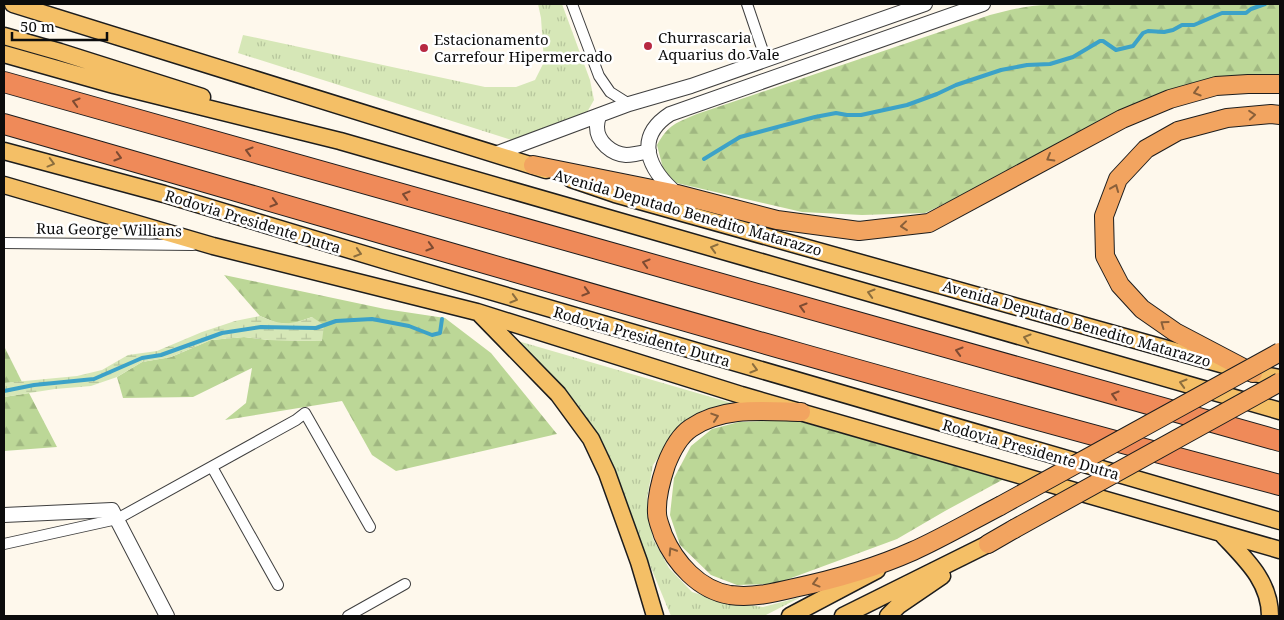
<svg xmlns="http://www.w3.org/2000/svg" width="1284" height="620" font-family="'Noto Serif',serif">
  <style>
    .grass { fill: url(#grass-tufts) }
    .forest { fill: url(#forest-firs) }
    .wetland { fill: url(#wetland-marsh) }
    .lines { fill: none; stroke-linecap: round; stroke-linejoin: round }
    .stream { stroke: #3ca2c8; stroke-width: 4 }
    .minor-casing { stroke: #3f3f3f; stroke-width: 12 }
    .tertiary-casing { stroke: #3f3f3f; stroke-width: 16 }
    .primary-casing { stroke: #1d1d1d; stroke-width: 19 }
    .trunk-casing { stroke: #1d1d1d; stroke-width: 20 }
    .motorway-casing { stroke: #1d1d1d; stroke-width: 22 }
    .minor { stroke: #fff; stroke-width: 10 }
    .tertiary { stroke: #fff; stroke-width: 14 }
    .primary { stroke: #f4bf66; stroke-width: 16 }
    .trunk { stroke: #f2a460; stroke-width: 18 }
    .motorway { stroke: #ef8a59; stroke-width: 20 }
    .trunk-bridge-casing { stroke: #1d1d1d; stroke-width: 20; stroke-linecap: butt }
    .trunk-bridge { stroke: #f2a460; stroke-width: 18 }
    .oneway { stroke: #8a603a }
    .oneway2 { stroke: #7e4b32 }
    .oneway3 { stroke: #8c6e3e }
    .poi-dot { fill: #b72942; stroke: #fff; stroke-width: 2 }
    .labels { text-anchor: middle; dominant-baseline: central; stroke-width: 5; stroke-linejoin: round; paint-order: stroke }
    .poi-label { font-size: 15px; fill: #0c0c0c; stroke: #fff; text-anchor: start }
    .street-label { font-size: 15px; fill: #0c0c0c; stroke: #fff }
  </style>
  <defs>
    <pattern id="grass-tufts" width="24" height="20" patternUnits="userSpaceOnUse" patternTransform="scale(1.25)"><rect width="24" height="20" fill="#d6e7b7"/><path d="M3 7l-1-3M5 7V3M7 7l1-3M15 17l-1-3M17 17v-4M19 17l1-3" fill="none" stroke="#b6c59c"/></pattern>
    <pattern id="forest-firs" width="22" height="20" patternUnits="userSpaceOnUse" patternTransform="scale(1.25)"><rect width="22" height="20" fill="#bcd797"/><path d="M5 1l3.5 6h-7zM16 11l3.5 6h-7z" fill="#a0b781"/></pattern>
    <pattern id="wetland-marsh" width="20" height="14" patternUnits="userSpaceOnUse" patternTransform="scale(1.25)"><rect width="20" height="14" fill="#d6e7b7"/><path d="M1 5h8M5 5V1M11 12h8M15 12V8" fill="none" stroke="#b6c59c"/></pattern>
  </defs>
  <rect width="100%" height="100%" fill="#fef8ec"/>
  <path class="grass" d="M538,4H562L590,80L594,100L586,114L515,141L238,53L243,35L485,87H516L535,80L544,62L541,18Z
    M511,339L735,404L703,410L678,429L653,465L647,498L653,539L669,568L692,592L725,602L763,607L801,597L764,616H671L596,435Z"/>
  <path class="forest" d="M1097,4H1280V76L1122,110L1088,127L1008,173L925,213L862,215L802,212L672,182L664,172L657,145C669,124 676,123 697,114L990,15C1009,10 1028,5 1049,5C1065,4 1080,7 1097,4Z
    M224,275L385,309L445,318L491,353L557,434L396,471L372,455L342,401L225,420L246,403L252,368L193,397L123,398L117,377L142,362L171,357L211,340L244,337L269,340L322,341L312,317L292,324L277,323L260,316Z
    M4,346L22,382L4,383Z
    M29,393L57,447L4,451V397Z
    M794,420L1004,479L945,511L897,539L775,584L737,585L711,575L680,545L670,515L674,478L691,446L712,429L739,422Z"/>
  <path class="wetland" d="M260,316C283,326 289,325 312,317L324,325L322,341L269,340L244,337L211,340L171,357L142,362L117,377L91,386L55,389L4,397V383L77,376L102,370L128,355L157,351L202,332L235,321Z"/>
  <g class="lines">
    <path class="stream" d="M704,159L740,137L815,117L836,113L847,115H861L907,105L937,94L956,85L1001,70L1027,65L1050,64L1073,57L1100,41H1103L1116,50L1133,46L1143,33L1148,31L1164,32L1173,30L1182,25H1194L1222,13H1246L1251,9L1265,4
      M4,391L34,385L94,379L142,358L161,355L222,333L261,327L316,328L336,321L372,319L409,326L432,335L440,333L442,319"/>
    <g class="minor-casing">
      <path id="minor" d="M572,4L599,76L610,92L629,104
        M747,4L766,60
        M4,243L193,245
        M212,467L278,585
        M4,544L117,519L296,420L305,413L370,527
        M348,616L405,584"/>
    </g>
    <g class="tertiary-casing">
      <path id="tertiary" d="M599,116C598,119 597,124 597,127C597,142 612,154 626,155C633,155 641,153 649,151
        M495,154L629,104L691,86L925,4
        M677,194C649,170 633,138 670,114L983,4
        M4,515L112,510L167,616"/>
    </g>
    <g class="primary-casing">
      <path id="primary" d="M13,4L546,170
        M4,36L60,52L202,97
        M4,54L114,85L340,141L1280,411
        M4,151L164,194L390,262L1280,521
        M571,179L615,194L1253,373L1280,378
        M4,185L213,246L477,312L741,395L1280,550
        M479,313L558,394L591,439L607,473L639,562L655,616
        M1221,533C1244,558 1270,580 1270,616
        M790,616L877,570
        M843,616L988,544
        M888,616L898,606L942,576"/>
    </g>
    <g class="trunk-casing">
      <path id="trunk" d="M533,165L677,194L777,220L859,231L929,223L1122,119L1170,99L1216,86L1248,84H1280
        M1253,373L1175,332L1142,309L1120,285L1105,256L1104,216L1118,179L1146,149L1178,131L1227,118L1271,114L1280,115
        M801,412C764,411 723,406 691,428C679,436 671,452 666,465C661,480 656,497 657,513C657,520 661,528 663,535C675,563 699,590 730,595C752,598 773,593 794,588C832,580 877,567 913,551C942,538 971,521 1000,506
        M988,544L1014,529"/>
    </g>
    <g class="motorway-casing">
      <path id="motorway" d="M4,82L1280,441
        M4,124C429,246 853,373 1280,485"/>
    </g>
    <use href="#minor" class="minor"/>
    <use href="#tertiary" class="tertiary"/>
    <use href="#primary" class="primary"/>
    <use href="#trunk" class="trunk"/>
    <use href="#motorway" class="motorway"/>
    <g class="trunk-bridge-casing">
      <path id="trunk-bridge" d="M1000,506L1280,352
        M1014,529L1280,382"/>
    </g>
    <use href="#trunk-bridge" class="trunk-bridge"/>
  </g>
  <defs><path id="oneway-chevron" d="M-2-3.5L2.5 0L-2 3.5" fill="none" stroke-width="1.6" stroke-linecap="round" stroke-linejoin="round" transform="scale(1.25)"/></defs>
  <g class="oneway">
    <use href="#oneway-chevron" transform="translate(1197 92) rotate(164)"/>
    <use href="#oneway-chevron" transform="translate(1252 115) rotate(-5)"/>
    <use href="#oneway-chevron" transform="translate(1050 158) rotate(150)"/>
    <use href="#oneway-chevron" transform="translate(1115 188) rotate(-68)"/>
    <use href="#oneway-chevron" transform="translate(904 226) rotate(174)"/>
    <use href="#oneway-chevron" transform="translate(1164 324) rotate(-144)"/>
    <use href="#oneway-chevron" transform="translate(715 417) rotate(-18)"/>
    <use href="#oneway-chevron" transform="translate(672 551) rotate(-122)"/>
    <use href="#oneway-chevron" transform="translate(816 583) rotate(165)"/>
  </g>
  <g class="oneway2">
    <use href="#oneway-chevron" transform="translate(76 102) rotate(-164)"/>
    <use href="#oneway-chevron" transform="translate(249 151) rotate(-164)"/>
    <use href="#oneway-chevron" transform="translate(118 157) rotate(16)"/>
    <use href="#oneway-chevron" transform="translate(406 195) rotate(-164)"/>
    <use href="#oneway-chevron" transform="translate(274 203) rotate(16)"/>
    <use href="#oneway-chevron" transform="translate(430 247) rotate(16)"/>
    <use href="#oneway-chevron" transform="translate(646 263) rotate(-164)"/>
    <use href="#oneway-chevron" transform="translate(586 292) rotate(16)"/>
    <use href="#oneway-chevron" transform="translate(803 307) rotate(-164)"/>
    <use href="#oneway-chevron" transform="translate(959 351) rotate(-164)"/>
    <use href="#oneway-chevron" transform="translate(1115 395) rotate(-164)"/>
  </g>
  <g class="oneway3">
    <use href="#oneway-chevron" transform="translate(51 163) rotate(15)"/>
    <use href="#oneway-chevron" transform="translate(714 248) rotate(-164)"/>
    <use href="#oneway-chevron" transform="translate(358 253) rotate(17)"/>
    <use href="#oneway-chevron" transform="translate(871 293) rotate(-164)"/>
    <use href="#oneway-chevron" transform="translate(514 299) rotate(16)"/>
    <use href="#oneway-chevron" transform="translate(1027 338) rotate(-164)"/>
    <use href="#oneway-chevron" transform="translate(754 369) rotate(16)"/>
    <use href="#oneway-chevron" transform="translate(1183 383) rotate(-164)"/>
  </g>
  <g class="poi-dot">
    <circle cx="648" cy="46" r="5"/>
    <circle cx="424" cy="48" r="5"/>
  </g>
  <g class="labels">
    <g class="poi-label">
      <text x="658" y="37">Churrascaria<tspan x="658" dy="17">Aquarius do Vale</tspan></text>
      <text x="434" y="39">Estacionamento<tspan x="434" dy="17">Carrefour Hipermercado</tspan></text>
    </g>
    <g class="street-label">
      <text transform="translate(688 212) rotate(16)">Avenida Deputado Benedito Matarazzo</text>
      <text transform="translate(253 221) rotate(17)">Rodovia Presidente Dutra</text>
      <text transform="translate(109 229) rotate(1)">Rua George Willians</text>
      <text transform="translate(1077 323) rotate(16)">Avenida Deputado Benedito Matarazzo</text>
      <text transform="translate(642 336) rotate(16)">Rodovia Presidente Dutra</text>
      <text transform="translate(1031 449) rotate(16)">Rodovia Presidente Dutra</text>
    </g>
  </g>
  <rect width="1284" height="620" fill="none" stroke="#0c0c0c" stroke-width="10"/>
  <path d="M12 32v8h95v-8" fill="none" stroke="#0c0c0c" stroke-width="2.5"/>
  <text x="20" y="32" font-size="15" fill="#0c0c0c" stroke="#ffffff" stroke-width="4" paint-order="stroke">50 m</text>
</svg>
